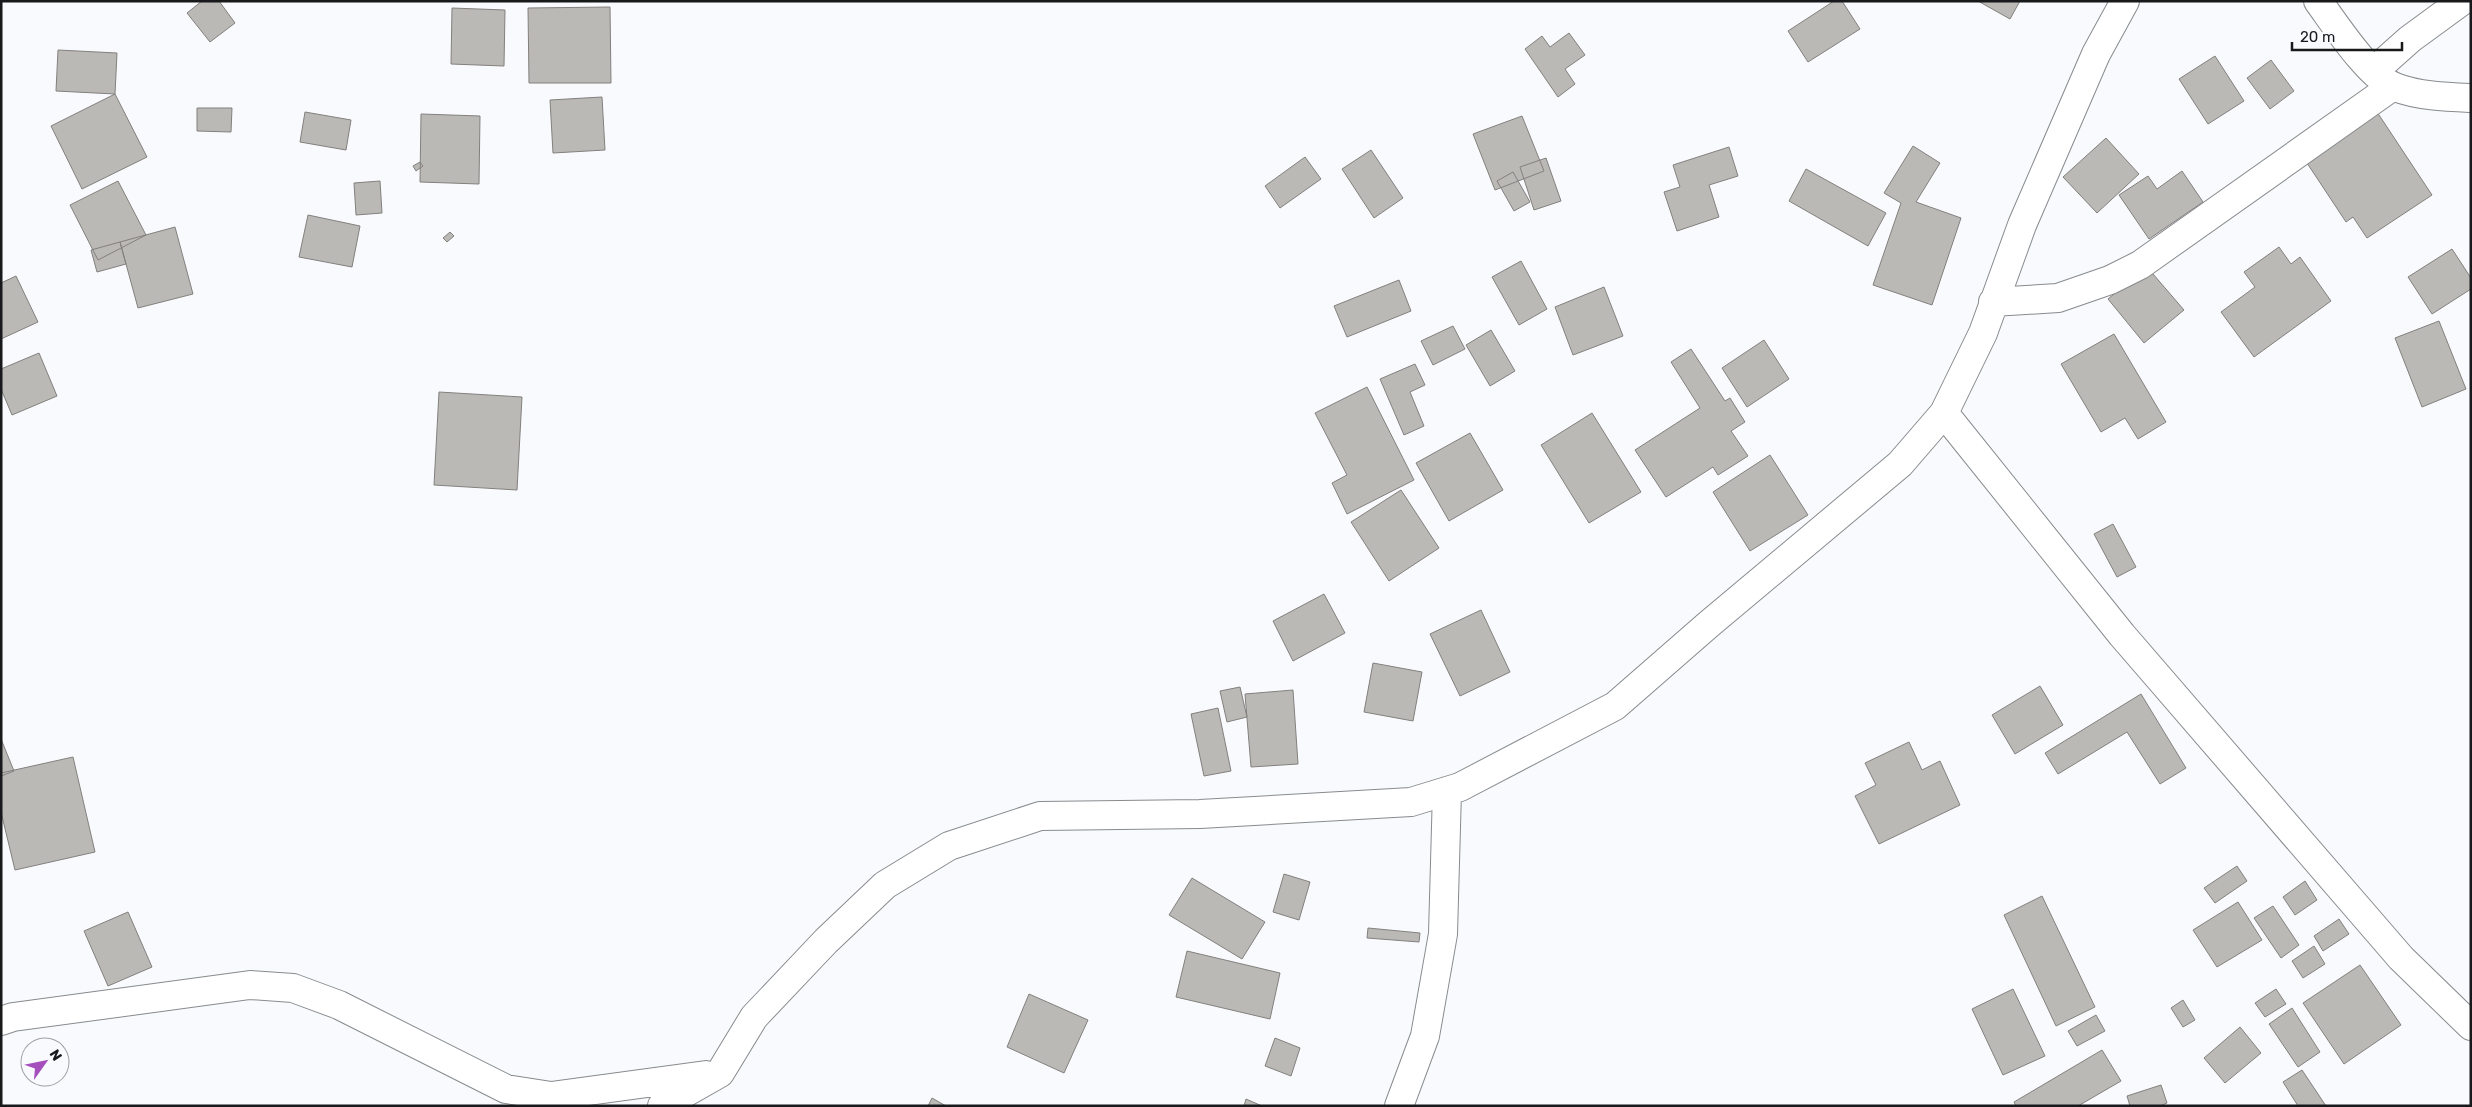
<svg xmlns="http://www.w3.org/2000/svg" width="2472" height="1107" font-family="Rubik,sans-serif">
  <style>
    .building { fill: #bbb9b6; stroke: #83807e }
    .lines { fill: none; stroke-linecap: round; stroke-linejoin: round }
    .minor-casing { stroke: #888b8d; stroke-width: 30 }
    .minor { stroke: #fff; stroke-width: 28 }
  </style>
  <rect width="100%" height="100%" fill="#f8fafd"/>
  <path class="building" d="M202,1H219L235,23L210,42L187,13Z
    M1834,1H1842L1860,29L1808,62L1788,31Z
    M1978,1H2020L2010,19Z
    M610,7L611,83H529L528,8Z
    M452,8L505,10L504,66L451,64Z
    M1569,33L1585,55L1565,69L1575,84L1558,97L1525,49L1542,36L1550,47Z
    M58,50L117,53L115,94L56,91Z
    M2215,56L2244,101L2208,124L2179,79Z
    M2271,60L2294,91L2270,109L2247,78Z
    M115,94L147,157L82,189L51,126Z
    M602,97L605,150L553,153L550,100Z
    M197,108H232L231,132L197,131Z
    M305,112L351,120L346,150L300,142Z
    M2377,112L2432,195L2367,238L2353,217L2346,222L2305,160Z
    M421,114L480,116L479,184L420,182Z
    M1522,116L1544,171L1495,190L1473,134Z
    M2106,138L2139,174L2097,213L2063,177Z
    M1913,146L1940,163L1916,202L1961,218L1932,305L1873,285L1901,203L1884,193Z
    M1729,147L1738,176L1709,185L1719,217L1677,231L1664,192L1680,187L1673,165Z
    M1371,150L1403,198L1374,218L1342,169Z
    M1305,157L1321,179L1280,208L1265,186Z
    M1546,158L1561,201L1534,210L1520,167Z
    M420,162L423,166L416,171L413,166Z
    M1806,169L1886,213L1868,246L1789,201Z
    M2182,171L2203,202L2149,239L2119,195L2148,176L2157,189Z
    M1513,172L1530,202L1514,211L1497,181Z
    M118,181L146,235L98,260L70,205Z
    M380,181L382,213L356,215L354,183Z
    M308,215L360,226L352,267L299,257Z
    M175,227L193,294L138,308L120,242Z
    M450,232L454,236L447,242L443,238Z
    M120,242L126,264L97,272L91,250Z
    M2279,247L2291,264L2300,257L2331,301L2254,357L2221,312L2255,287L2244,272Z
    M2452,249L2471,278V289L2432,314L2408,277Z
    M1521,261L1547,309L1519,325L1492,277Z
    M2147,267L2184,310L2144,343L2108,299Z
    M16,276L38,322L1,339V283Z
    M1399,280L1411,311L1347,337L1334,306Z
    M1604,287L1623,336L1573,355L1555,307Z
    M2439,321L2466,389L2422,407L2395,338Z
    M1453,326L1465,349L1433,365L1421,341Z
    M1491,330L1515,371L1490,386L1466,345Z
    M2114,334L2166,422L2138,439L2125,418L2101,432L2061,364Z
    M1764,340L1789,379L1747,407L1722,368Z
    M1691,349L1725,401L1730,398L1745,422L1731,431L1748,456L1718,475L1713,467L1666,497L1635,450L1700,408L1671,362Z
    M39,353L57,396L12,415L1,389V369Z
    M1415,364L1425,385L1410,392L1424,426L1404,435L1380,379Z
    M1367,387L1414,480L1347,514L1332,483L1347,475L1315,413Z
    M439,392L522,397L517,490L434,485Z
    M1592,413L1641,492L1589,523L1541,445Z
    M1470,433L1503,490L1449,521L1416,463Z
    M1770,455L1808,515L1750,551L1713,492Z
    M1401,490L1439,548L1389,581L1351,522Z
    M2113,524L2136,567L2117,577L2094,534Z
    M1324,594L1345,633L1293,661L1273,621Z
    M1481,610L1510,672L1460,696L1430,634Z
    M1373,663L1422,672L1413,721L1364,712Z
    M2040,686L2063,725L2015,754L1992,715Z
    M1240,687L1247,717L1227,722L1220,691Z
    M1293,690L1298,764L1251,767L1245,694Z
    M2141,694L2186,768L2160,784L2127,732L2058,774L2045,753Z
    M1218,708L1231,771L1204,776L1191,714Z
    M1,739L14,771L1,776Z
    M1909,742L1922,770L1940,761L1960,805L1879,844L1855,796L1876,785L1865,763Z
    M73,757L95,852L15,870L1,812V773Z
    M2237,866L2247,881L2215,903L2204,888Z
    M1284,874L1310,882L1299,920L1273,912Z
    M1192,878L1265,922L1242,959L1169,915Z
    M2305,881L2317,900L2295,915L2283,897Z
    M2042,896L2095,1007L2056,1026L2004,915Z
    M2238,902L2262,940L2217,967L2193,930Z
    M2273,906L2299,945L2281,958L2254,918Z
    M128,912L152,967L108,986L84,931Z
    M2339,919L2349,934L2323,951L2314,936Z
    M1368,928L1420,933L1419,942L1367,938Z
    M2314,946L2325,964L2303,978L2292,961Z
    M1187,951L1280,973L1270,1019L1176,997Z
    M2360,965L2401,1025L2344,1064L2303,1003Z
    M2013,989L2045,1056L2003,1075L1972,1009Z
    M2276,989L2286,1004L2265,1017L2255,1003Z
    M1029,994L1088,1020L1064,1073L1007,1047Z
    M2183,1000L2195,1020L2183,1027L2171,1008Z
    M2292,1008L2320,1052L2298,1067L2269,1024Z
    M2096,1015L2105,1031L2077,1046L2068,1031Z
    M2240,1027L2261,1053L2225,1083L2204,1058Z
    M1275,1038L1300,1048L1291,1076L1265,1066Z
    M2102,1050L2121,1081L2078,1106H2016L2014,1102Z
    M2302,1070L2326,1106H2298L2283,1082Z
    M2161,1085L2167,1103L2160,1106H2130L2127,1096Z
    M932,1098L946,1106H928Z
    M1246,1099L1262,1106H1244Z"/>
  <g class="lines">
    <g class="minor-casing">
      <path id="minor" d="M2318,1C2335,24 2369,77 2395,87C2418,96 2446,97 2471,98
        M2374,71L2410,39L2462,1
        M1993,302L2058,298L2110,280L2140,265L2393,86
        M1944,413L2122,635L2401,958L2471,1026
        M1,1021L13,1017L250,985L293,988L339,1005L506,1089L551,1096L706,1075
        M662,1106L720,1073L754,1017L826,941L885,885L949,846L1040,816L1200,814L1411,802L1460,787L1615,706L1709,624L1900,464L1944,413L1983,333L2022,225L2096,54L2125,1
        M1399,1106L1425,1036L1443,934L1447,791"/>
    </g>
    <use href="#minor" class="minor"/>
  </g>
  <rect width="2472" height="1107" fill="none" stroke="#18191a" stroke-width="5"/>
  <g transform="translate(45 1062) rotate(57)"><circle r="24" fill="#f8fafd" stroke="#9ea0a2"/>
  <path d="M0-4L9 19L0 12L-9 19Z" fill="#a54fbc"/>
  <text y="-8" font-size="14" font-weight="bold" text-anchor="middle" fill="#18191a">N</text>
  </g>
  <path d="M2292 42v8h110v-8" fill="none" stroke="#18191a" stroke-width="2.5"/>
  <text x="2300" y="42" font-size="15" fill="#18191a" stroke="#f8fafd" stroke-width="4" paint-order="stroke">20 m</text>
</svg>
